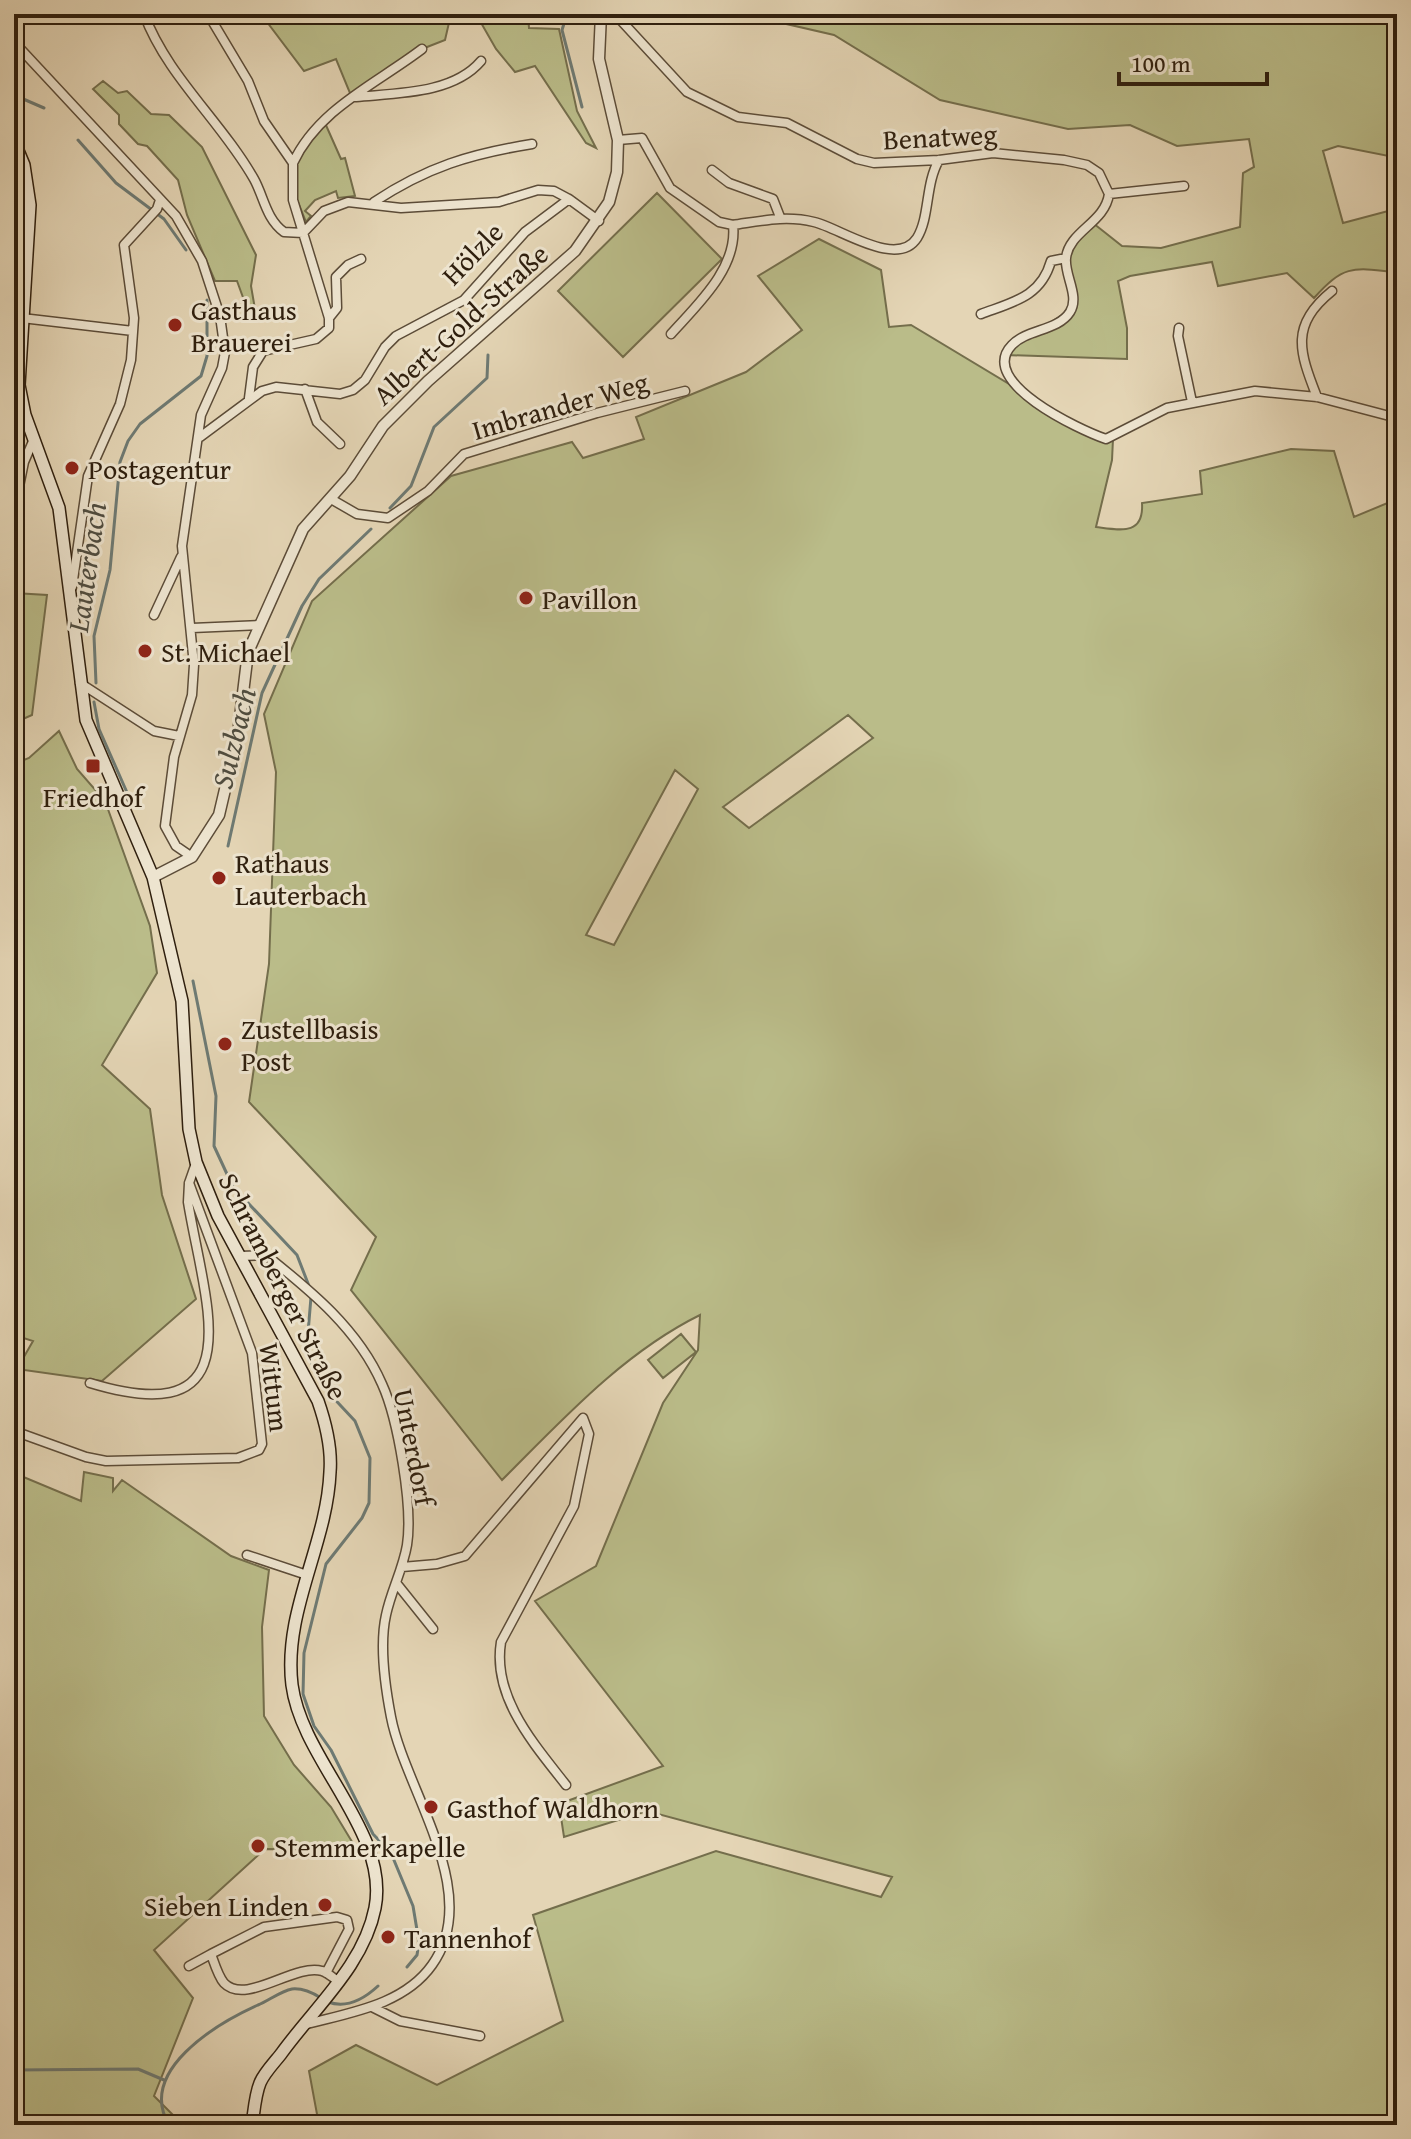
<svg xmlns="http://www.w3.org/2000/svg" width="1411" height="2139" font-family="'Gentium Book Plus',serif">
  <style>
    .green { fill: #babc89; stroke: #746e4c; stroke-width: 2; fill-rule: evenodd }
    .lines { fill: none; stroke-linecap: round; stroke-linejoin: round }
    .stream { stroke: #6e7a73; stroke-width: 3 }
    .minor-casing { stroke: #5c4c38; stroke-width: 11 }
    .tertiary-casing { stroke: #5c4c38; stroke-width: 13 }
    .secondary-casing { stroke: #2f1f0e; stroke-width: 14 }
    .minor { stroke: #ede4cf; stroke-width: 8 }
    .tertiary { stroke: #ede4cf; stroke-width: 10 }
    .secondary { stroke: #ede4cf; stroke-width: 11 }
    .poi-dot { fill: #8f2418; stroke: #ede4cf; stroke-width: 3 }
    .labels { text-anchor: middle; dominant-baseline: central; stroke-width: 6; stroke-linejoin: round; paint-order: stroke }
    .street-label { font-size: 28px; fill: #2f1f0e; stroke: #ede4cf }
    .poi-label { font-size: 28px; fill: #2f1f0e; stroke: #ede4cf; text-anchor: start }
    .water-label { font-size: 30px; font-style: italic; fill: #4e4c40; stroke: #ede4cf }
  </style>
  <rect width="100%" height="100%" fill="#e4d5b5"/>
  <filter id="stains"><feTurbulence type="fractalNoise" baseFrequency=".0025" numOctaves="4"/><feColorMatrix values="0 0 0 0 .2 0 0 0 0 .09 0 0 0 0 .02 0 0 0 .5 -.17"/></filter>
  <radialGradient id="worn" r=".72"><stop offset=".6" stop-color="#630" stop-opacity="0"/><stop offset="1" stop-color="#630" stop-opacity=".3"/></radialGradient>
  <path class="green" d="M261,14H451L445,40L422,49L352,98L336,59L304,71Z
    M476,14H528L529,28L559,29L577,111L596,148L586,143L535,66L515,72L496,49Z
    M743,14H1397V279L1393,272C1351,267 1343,266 1314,298L1287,273L1218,286L1212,262L1130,276L1118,281L1127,328V359L1006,355L1010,346L1071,310L1069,250L1093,223L1122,246L1161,248L1240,227L1243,173L1254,167L1249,139L1177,146L1130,125L1068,129L940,100L834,35ZM1338,146L1389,156L1392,210L1343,223L1323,151Z
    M103,81L118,93L127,91L151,114L169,115L202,147L256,255L251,286L255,309L248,311L237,281H215L187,215L178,180L147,146L138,144L119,124V115L93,89Z
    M325,123L341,159L345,158L355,196L338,198L336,191L315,200L305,211L311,216L306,222L296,197V161Z
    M657,193L722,259L623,357L558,291Z
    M819,239L881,270L889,327L911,325L1094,435L1113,439L1112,460L1096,527C1120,530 1144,536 1142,503L1202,494L1200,471L1291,449L1334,451L1354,517L1397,499V2125H319L309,2071L356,2045L437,2085L563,2021L533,1915L716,1851L881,1897L892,1877L647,1811L564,1837L559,1804L663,1766L535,1601L596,1566L663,1403L698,1350L700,1315C623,1353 562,1420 502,1480L351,1290L376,1237L249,1102L269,964L276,772L264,714L312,601L451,476L572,442L583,458L644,439L636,417L746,372L802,330L758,276ZM848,715L873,738L749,828L723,807ZM675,770L698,789L614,945L586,935Z
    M14,593L47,595L32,715L14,723Z
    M59,731L77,769L105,801L150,926L157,973L102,1065L150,1109L162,1195L196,1299L102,1381L17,1369L33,1341L14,1335V764L29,758Z
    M681,1334L696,1352L663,1378L648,1360Z
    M84,1472L113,1478V1491L122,1480L231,1556L269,1570L262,1627L264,1716L294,1765L331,1807L357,1850L265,1849L154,1950L193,1998L154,2096L183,2125H14V1473L81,1501Z"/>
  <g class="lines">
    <path class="stream" d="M567,14L562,30L582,107
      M14,95L44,108
      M78,140L116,183L164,219L186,250
      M390,508L411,486L434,427L487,378L488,355
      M96,683L94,636L110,570L120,462L128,441L140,424L201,376L207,356V300
      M94,702L99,729L129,797
      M228,846L262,693L302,606L319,579L371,529
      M193,981L216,1096L214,1146L233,1187L297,1255L309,1286
      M311,1297L307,1345L311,1362L327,1391L355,1421L370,1458L369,1503L362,1518L326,1564L304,1653L303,1694L314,1726L331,1750L373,1834L391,1853L413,1906L419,1942L417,1955L407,1967
      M328,2002C347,2009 364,1999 378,1986
      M14,2070L138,2069L164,2080
      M169,2125C137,2071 216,2024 258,2005C268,2001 281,1991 292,1989C302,1988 313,1993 321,1998"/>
    <g class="minor-casing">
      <path id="minor" d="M144,14C167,76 221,121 254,179C264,197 266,219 284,232L303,233L324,211L348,202L401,208L499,202L538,190L554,191L569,199
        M208,14L248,81L264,121L293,163V200L329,318V328L316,339L263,351L253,367L249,398
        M615,14L687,92L738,117L787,123L857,159L874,163L939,160L993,153L1064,160L1087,165L1099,173L1109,194L1184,186
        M14,42L176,216L202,261L220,316L225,352L222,368L201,415L182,546L194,665L192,695L174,757L165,826L176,846L192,857
        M356,97C397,93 453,94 481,61
        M618,140L642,138L670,188L719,222L733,225C738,268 697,305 671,334
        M293,163C318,109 376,84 422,49
        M712,170L729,183L773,199L780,217
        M1109,194C1105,223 1069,231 1066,258C1064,275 1080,296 1070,312C1058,331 1027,329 1012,345C976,382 1080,430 1106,439L1167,408L1255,391L1317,397L1397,418
        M374,202C427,167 470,154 532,144
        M733,225C761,221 786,215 814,222C840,228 897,269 917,238C930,217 925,184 939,160
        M14,238L28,245
        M981,314C1013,302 1041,297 1051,261L1066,258
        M22,318L133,331
        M329,318L337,308L336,277L348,265L361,259
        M1179,328L1178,336L1192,402
        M305,389L317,422L340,444
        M1317,397C1299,351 1290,325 1332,291
        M200,437L262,391L276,387L340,394L353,390L365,380L385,347L396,336L464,300L525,232L569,199L599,221
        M331,499L357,514L388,518L428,491L464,454L597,413L685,391
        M14,511L24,462L34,439
        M72,587L88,476L120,404L131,360L134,318L124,245L157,209L160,200
        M154,615L181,557
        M192,628L260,625
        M80,683L154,731L179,736
        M240,1256L266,1255C311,1291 358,1329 382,1384C398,1419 413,1507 407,1545C403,1569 391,1591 386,1615C379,1646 385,1686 391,1717C405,1790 484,1893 432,1965C403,2006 347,2013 303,2025
        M90,1383C257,1434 204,1301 188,1202L189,1183L196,1163
        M14,1431L86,1457L106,1461L238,1458L259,1450L262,1444L252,1353L189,1183
        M247,1555L307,1575
        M402,1567L437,1564L465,1556L583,1418L589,1434L574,1506L501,1642C492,1697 534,1744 566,1785
        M397,1584L433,1629
        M189,1966L211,1954
        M326,1973L349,1929L347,1920L337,1917L264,1927L211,1954C214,1962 218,1976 224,1983C246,2006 294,1963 322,1971C327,1972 333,1978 338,1981
        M372,2007L400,2021L480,2036"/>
    </g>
    <g class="tertiary-casing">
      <path id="tertiary" d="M153,877L192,857L219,815L238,734L248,652L303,529L350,476L383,426L428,381L575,251L609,202L617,172L618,140L599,59L601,14"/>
    </g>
    <g class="secondary-casing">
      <path id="secondary" d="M14,141L24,165L30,205L19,385L25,415L59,508L86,720L153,877L182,1001L189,1129L196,1162L218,1216L318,1401C326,1424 332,1447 330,1472C327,1545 283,1611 292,1685C302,1761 390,1832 375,1908C364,1965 314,2008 281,2054C274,2063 264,2073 260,2083C255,2095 254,2112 252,2125"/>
    </g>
    <use href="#minor" class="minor"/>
    <use href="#tertiary" class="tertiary"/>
    <use href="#secondary" class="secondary"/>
  </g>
  <g class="poi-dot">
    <circle cx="175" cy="325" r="8"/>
    <circle cx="72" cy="468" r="8"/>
    <circle cx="526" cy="598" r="8"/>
    <circle cx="145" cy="651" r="8"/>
    <rect x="85" y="758" width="16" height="16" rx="4"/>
    <circle cx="219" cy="878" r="8"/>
    <circle cx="225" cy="1044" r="8"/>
    <circle cx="431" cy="1807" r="8"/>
    <circle cx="258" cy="1846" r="8"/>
    <circle cx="325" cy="1905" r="8"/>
    <circle cx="388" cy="1937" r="8"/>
  </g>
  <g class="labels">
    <g class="street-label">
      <text transform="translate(940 136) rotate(-3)">Benatweg</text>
      <text transform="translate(472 253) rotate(-46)">Hölzle</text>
      <text transform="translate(460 324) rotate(-42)">Albert-Gold-Straße</text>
      <text transform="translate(560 405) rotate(-16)">Imbrander Weg</text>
      <text transform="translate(284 1286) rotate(63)">Schramberger Straße</text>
      <text transform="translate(275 1387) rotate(83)">Wittum</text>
      <text transform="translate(415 1447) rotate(79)">Unterdorf</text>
    </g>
    <g class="poi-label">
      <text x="191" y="309">Gasthaus<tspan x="191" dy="32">Brauerei</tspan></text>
      <text x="88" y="468">Postagentur</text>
      <text x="542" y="598">Pavillon</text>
      <text x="161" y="651">St. Michael</text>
      <text x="93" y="796" text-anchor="middle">Friedhof</text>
      <text x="235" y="862">Rathaus<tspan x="235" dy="32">Lauterbach</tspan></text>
      <text x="241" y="1028">Zustellbasis<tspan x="241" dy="32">Post</tspan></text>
      <text x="447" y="1807">Gasthof Waldhorn</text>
      <text x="274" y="1846">Stemmerkapelle</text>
      <text x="309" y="1905" text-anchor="end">Sieben Linden</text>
      <text x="404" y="1937">Tannenhof</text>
    </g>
    <g class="water-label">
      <text transform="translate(86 567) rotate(-82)">Lauterbach</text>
      <text transform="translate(233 738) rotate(-76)">Sulzbach</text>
    </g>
  </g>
  <rect width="1411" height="2139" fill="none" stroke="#e4d5b5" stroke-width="48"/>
  <rect x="16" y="16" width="1379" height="2107" fill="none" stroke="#2f1f0e" stroke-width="4"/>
  <rect x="24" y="24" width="1363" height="2091" fill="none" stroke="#2f1f0e" stroke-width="2"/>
  <path d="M1119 72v12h148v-12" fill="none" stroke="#2f1f0e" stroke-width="4"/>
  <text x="1131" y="72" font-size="24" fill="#2f1f0e" stroke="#ede4cf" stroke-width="6" paint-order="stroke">100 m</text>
  <rect width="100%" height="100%" filter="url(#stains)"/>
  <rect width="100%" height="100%" fill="url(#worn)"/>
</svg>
